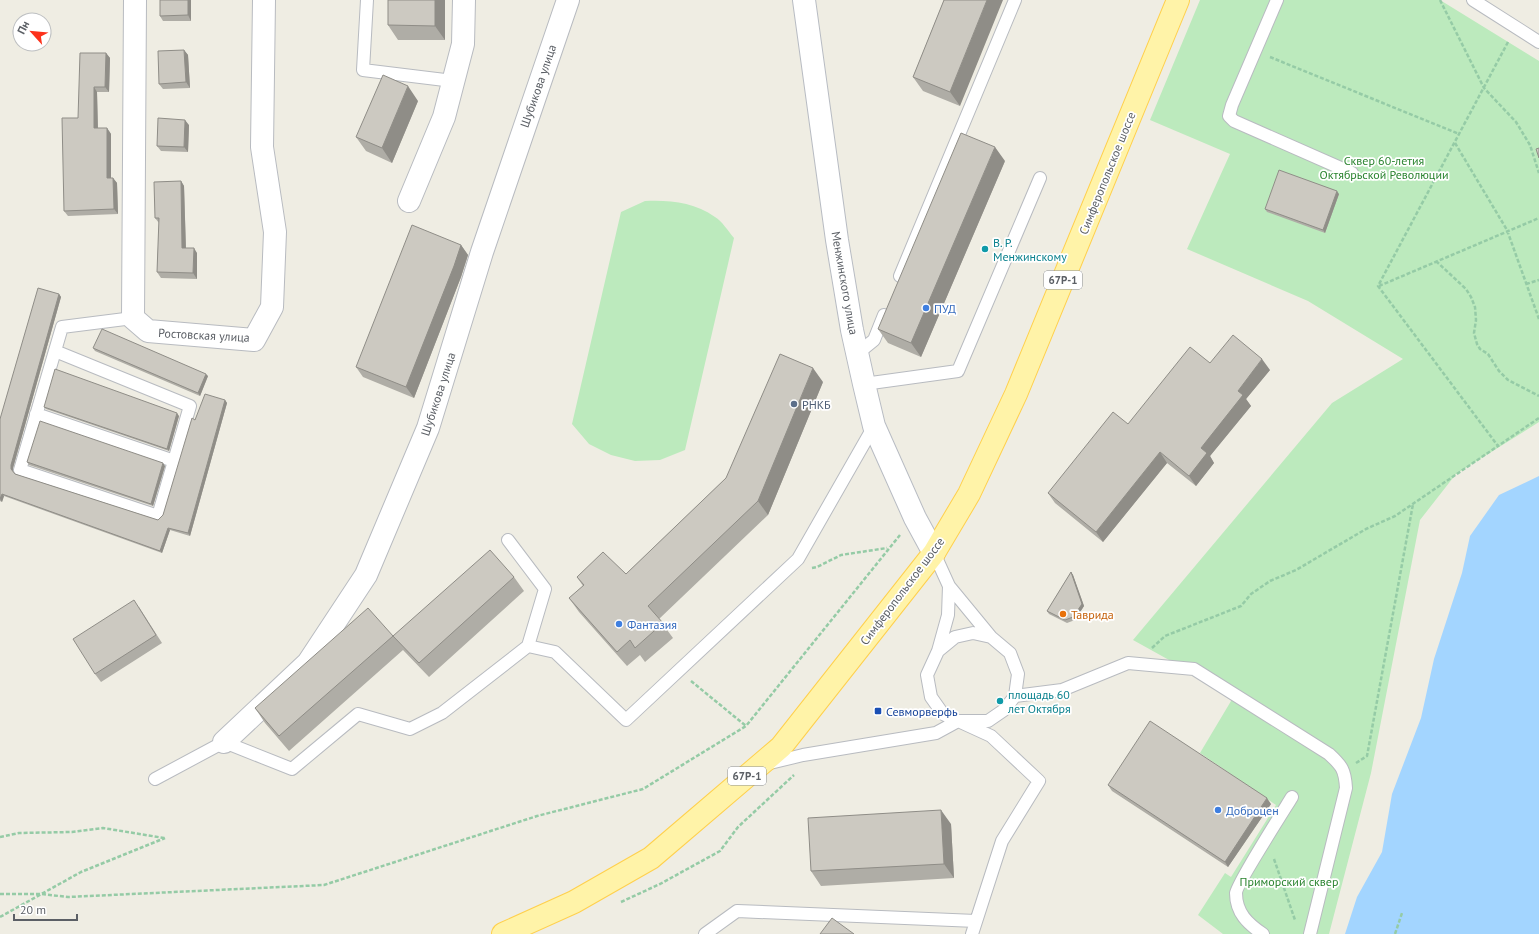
<svg xmlns="http://www.w3.org/2000/svg" width="1539" height="934" font-family="'PT Sans',sans-serif">
  <style>
    .green { fill: #bceabd }
    .water { fill: #a3d5ff }
    .lines { fill: none; stroke-linecap: round; stroke-linejoin: round }
    .lane-casing { stroke: #b8bbc0; stroke-width: 14 }
    .street-casing { stroke: #b8bbc0; stroke-width: 24 }
    .secondary-casing { stroke: #b8bcc3; stroke-width: 24 }
    .primary-casing { stroke: #ffd04c; stroke-width: 24 }
    .path { stroke: #95cba6; stroke-width: 2.5; stroke-dasharray: 4 2; stroke-linecap: butt }
    .lane { stroke: #fff; stroke-width: 12 }
    .street { stroke: #fff; stroke-width: 22 }
    .secondary { stroke: #fff; stroke-width: 22 }
    .primary { stroke: #fff3a8; stroke-width: 22 }
    .wall { fill: #afada6 }
    .shaded-wall { fill: #8f8d87 }
    .building { fill: #ccc9c1; stroke: #8f8d87 }
    .culture-dot { fill: #0f9aa8; stroke: #fff; stroke-width: 1.5 }
    .shop-dot { fill: #3f7fe0; stroke: #fff; stroke-width: 1.5 }
    .service-dot { fill: #5c6f8a; stroke: #fff; stroke-width: 1.5 }
    .food-dot { fill: #e8710a; stroke: #fff; stroke-width: 1.5 }
    .transit-dot { fill: #1a4fb4; stroke: #fff; stroke-width: 1.5 }
    .labels { text-anchor: middle; dominant-baseline: central; stroke-width: 3.5; stroke-linejoin: round; paint-order: stroke }
    .shield { fill: #fff; stroke: #8c8f93; stroke-width: 1 }
    .shield-label { font-size: 11px; font-weight: bold; fill: #5b5f65 }
    .street-label { font-size: 12px; fill: #5b5f65; stroke: #fff }
    .park-label { font-size: 12px; fill: #2b8430; stroke: #fff }
    .culture-label { font-size: 12px; fill: #0d838f; stroke: #fff; text-anchor: start }
    .shop-label { font-size: 12px; fill: #366cbe; stroke: #fff; text-anchor: start }
    .service-label { font-size: 12px; fill: #4e5e75; stroke: #fff; text-anchor: start }
    .food-label { font-size: 12px; fill: #c56008; stroke: #fff; text-anchor: start }
    .transit-label { font-size: 12px; fill: #164399; stroke: #fff; text-anchor: start }
  </style>
  <rect width="100%" height="100%" fill="#efede3"/>
  <path class="green" d="M1200,0H1440L1539,61V422L1456,474L1420,520L1371,773L1329,934H1223L1198,915L1225,873L1231,877L1276,805L1200,753L1234,696L1133,640L1332,403L1403,359L1308,301L1187,249L1230,154L1150,120Z
    M645,201C670,200 694,202 715,217C722,221 728,231 734,238L685,450L660,460L635,461L611,455L589,444L572,424L621,212Z"/>
  <path class="water" d="M1539,476V934H1345L1357,897L1382,852L1392,794L1421,718L1434,659L1462,573L1470,536L1499,495Z"/>
  <g class="lines">
    <g class="lane-casing">
      <path id="lane" d="M367,0L363,70L453,81
        M1277,0L1232,105L1229,116L1234,121L1352,173
        M1473,0L1539,42
        M900,276L1015,0
        M55,351L190,406L158,516L20,470L62,327L133,318
        M858,353L874,340L884,315
        M864,384L958,371L1040,178
        M36,414L174,461
        M508,540L545,589L528,646
        M934,553L949,586L991,637
        M949,586L948,615L938,651L927,675L931,697L943,714L991,736L1039,781L1002,841L972,934
        M1015,696L1062,690L1128,663L1194,669L1329,754C1342,766 1345,770 1346,788L1310,934
        M770,763L803,755L936,733L958,721H988L1004,710L1015,696L1018,674L1010,653L991,637L973,633L955,637L938,651
        M155,779L224,742L292,769L358,714L410,729L442,713L528,646L555,652L626,720L798,559L874,426
        M705,934L737,911L976,921
        M1263,934C1248,924 1236,913 1236,893C1236,885 1284,810 1292,797"/>
    </g>
    <g class="street-casing">
      <path id="street" d="M135,0L133,318L148,331L254,340L272,307L275,232L262,147L264,0
        M409,201L444,117L463,44L464,0
        M224,742L308,663L366,575L428,428L482,252L568,0"/>
    </g>
    <g class="secondary-casing">
      <path id="secondary" d="M804,0L837,240L852,330L864,384L874,426L915,518L934,553"/>
    </g>
    <g class="primary-casing">
      <path id="primary" d="M503,934L574,902L651,858L781,747L934,553L969,494L1016,394L1178,0"/>
    </g>
    <path class="path" d="M1440,0L1484,88L1516,122L1530,145L1539,173
      M1508,42L1378,286L1498,446L1539,418
      M1270,57L1459,134
      M1455,143L1507,230L1539,319
      M1436,261L1466,289L1471,297L1475,307L1476,320L1474,333L1477,344L1480,349L1488,354L1499,371L1508,380L1539,396
      M1526,284L1539,280
      M1379,286L1539,218
      M812,568L817,567L841,555L887,548
      M1152,648L1165,636L1241,606L1251,594L1270,581L1296,570L1366,529L1395,516L1498,446
      M691,681L746,726
      M1356,763L1367,756L1413,504
      M0,837L19,833L72,832L103,828L164,838
      M1274,859L1295,920
      M0,894H41L68,897L324,885L537,816L643,789L746,726L900,535
      M621,902L660,884L720,851L738,827L794,775
      M0,917L81,872L165,838
      M1395,934L1402,913"/>
    <use href="#lane" class="lane"/>
    <use href="#street" class="street"/>
    <use href="#secondary" class="secondary"/>
    <use href="#primary" class="primary"/>
  </g>
  <path class="wall" d="M160,0H191V21H163L160,16Z
    M388,0H445V40H398L388,25Z
    M944,0L960,106L923,91L913,77Z
    M184,50L188,55L190,88L163,89L159,84Z
    M106,53L110,58L109,92H97L98,128H107L111,134V178H113L117,183L118,214L68,216L64,211L78,118Z
    M418,101L392,163L366,151L356,137Z
    M189,125L188,152L161,151L157,146Z
    M1005,161L921,357L888,343L878,329Z
    M181,181L184,186L186,248L197,253V279L161,278L157,272L159,223L155,218Z
    M1339,194L1325,233L1267,212L1265,209Z
    M461,245L468,255L461,277L414,398L363,377L356,367Z
    M59,294L61,297L13,468V471L15,474L158,520L163,515L195,420L225,400L227,403L190,536L170,530L162,553L4,496L2,502L0,501V419Z
    M93,348L208,376L200,396L95,351Z
    M1210,363L1270,370L1246,399L1251,406L1210,456L1214,463L1196,486L1167,463L1103,542L1055,503L1048,493Z
    M823,382L768,515L659,619L673,638L645,662L640,655L627,666L579,612L569,598L583,586L577,577L626,574L726,478Z
    M44,407L179,416L169,451L46,409Z
    M27,462L165,466L153,506L29,465Z
    M1071,572L1073,575L1084,606L1075,620L1067,623L1049,614L1047,611Z
    M514,577L524,591L429,677L403,650L289,751L265,723L255,708L393,636Z
    M139,607L162,643L101,682L95,674Z
    M1108,785L1271,804L1228,867L1112,791Z
    M951,824L954,878L821,886L811,871Z"/>
  <path class="shaded-wall" d="M188,0H191V21L188,15Z
    M435,0H445V40L435,26Z
    M987,0H1003L960,106L950,92Z
    M184,50L188,55L190,88L186,82Z
    M106,53L110,58L109,92L105,87Z
    M408,86L418,101L392,163L382,148Z
    M94,87L97,92L98,134L94,128Z
    M185,120L189,125L188,152L184,147Z
    M107,128L111,134V184L107,178Z
    M995,147L1005,161L921,357L911,343Z
    M113,178L117,183L118,214L114,209Z
    M181,181L184,186L186,253L182,248Z
    M1337,191L1339,194L1325,233L1323,230Z
    M461,245L468,255L461,277L414,398L406,387Z
    M194,248L197,253V279L193,273Z
    M59,294L61,297L13,468V472L11,469V465Z
    M1262,359L1270,370L1246,399L1251,406L1210,456L1214,463L1196,486L1189,476L1201,448L1238,391Z
    M813,368L823,382L768,515L758,501Z
    M206,374L208,376L200,396L198,393Z
    M225,400L227,403L190,536L188,533Z
    M177,413L179,416L169,451L167,449Z
    M1160,452L1167,463L1103,542L1096,532Z
    M163,463L165,466L153,506L151,504Z
    M2,494L4,496L2,502L0,499Z
    M168,528L170,530L162,553L160,551Z
    M1071,572L1073,575L1084,606L1075,620L1073,617Z
    M1267,798L1271,804L1228,867L1225,862Z
    M941,810L951,824L954,878L944,864Z"/>
  <path class="building" d="M160,0H188V15L160,16Z
    M388,0H435V26L388,25Z
    M944,0H987L950,92L913,77Z
    M184,50L186,82L159,84L158,51Z
    M80,53H106L105,87H94V128H107V178H113L114,209L64,211L62,118H78Z
    M383,75L408,86L382,148L356,137Z
    M158,118L185,120L184,147L157,146Z
    M961,133L995,147L911,343L878,329Z
    M1539,148V158L1536,149Z
    M1279,170L1337,191L1323,230L1265,209Z
    M181,181L182,248H194L193,273L157,272L159,218H155L154,182Z
    M412,225L461,245L454,266L406,387L356,367Z
    M38,288L59,294L11,465V469L15,474L158,520L163,515L192,418L195,420L205,394L225,400L188,533L168,528L160,551L2,494L0,499V419Z
    M102,329L206,374L198,393L93,348Z
    M1233,335L1262,359L1238,391L1243,395L1201,448L1207,453L1189,476L1160,452L1096,532L1048,493L1113,412L1128,424L1190,347L1210,363Z
    M780,354L813,368L758,501L648,606L663,623L635,648L630,640L617,652L569,598L584,585L577,577L603,552L626,574L726,478Z
    M55,369L177,413L167,449L44,407Z
    M40,421L163,463L151,504L27,462Z
    M490,550L514,577L419,663L393,636Z
    M1071,572L1082,604L1073,617L1065,620L1047,611Z
    M134,600L156,635L95,674L73,639Z
    M368,608L393,636L279,736L255,708Z
    M1150,721L1267,798L1225,862L1108,785Z
    M941,810L944,864L811,871L808,818Z
    M832,918L854,934H820Z"/>
  <g class="culture-dot">
    <circle cx="985" cy="249" r="4"/>
    <circle cx="1000" cy="701" r="4"/>
  </g>
  <g class="shop-dot">
    <circle cx="926" cy="308" r="4"/>
    <circle cx="619" cy="624" r="4"/>
    <circle cx="1218" cy="810" r="4"/>
  </g>
  <circle class="service-dot" cx="794" cy="404" r="4"/>
  <circle class="food-dot" cx="1063" cy="614" r="4"/>
  <rect class="transit-dot" x="874" y="707" width="8" height="8" rx="2"/>
  <g class="labels">
    <g class="shield">
      <rect x="1044" y="271" width="38" height="18" rx="3"/>
      <rect x="728" y="767" width="38" height="18" rx="3"/>
    </g>
    <g class="shield-label">
      <text x="1063" y="280">67Р-1</text>
      <text x="747" y="776">67Р-1</text>
    </g>
    <g class="street-label">
      <text transform="translate(538 86) rotate(-71)">Шубикова улица</text>
      <text transform="translate(1107 173) rotate(-68)">Симферопольское шоссе</text>
      <text transform="translate(845 283) rotate(80)">Менжинского улица</text>
      <text transform="translate(204 335) rotate(3)">Ростовская улица</text>
      <text transform="translate(438 394) rotate(-72)">Шубикова улица</text>
      <text transform="translate(902 591) rotate(-53)">Симферопольское шоссе</text>
    </g>
    <g class="park-label">
      <text x="1384" y="160">Сквер 60-летия<tspan x="1384" dy="14">Октябрьской Революции</tspan></text>
      <text x="1289" y="881">Приморский сквер</text>
    </g>
    <g class="culture-label">
      <text x="993" y="242">В. Р.<tspan x="993" dy="14">Менжинскому</tspan></text>
      <text x="1008" y="694">площадь 60<tspan x="1008" dy="14">лет Октября</tspan></text>
    </g>
    <g class="shop-label">
      <text x="934" y="308">ПУД</text>
      <text x="627" y="624">Фантазия</text>
      <text x="1226" y="810">Доброцен</text>
    </g>
    <g class="service-label">
      <text x="802" y="404">РНКБ</text>
    </g>
    <g class="food-label">
      <text x="1071" y="614">Таврида</text>
    </g>
    <g class="transit-label">
      <text x="886" y="711">Севморверфь</text>
    </g>
  </g>
  <g transform="translate(32 32) rotate(297)"><circle r="19" fill="#ffffff" stroke="#bdbfc1"/>
  <path d="M0-3L7 15L0 10L-7 15Z" fill="#fc321c"/>
  <text y="-6" font-size="11" font-weight="bold" text-anchor="middle" fill="#5b5f65">Пн</text>
  </g>
  <path d="M14 914v6h63v-6" fill="none" stroke="#5b5f65" stroke-width="2"/>
  <text x="20" y="914" font-size="12" fill="#5b5f65" stroke="#ffffff" stroke-width="3" paint-order="stroke">20 m</text>
</svg>
